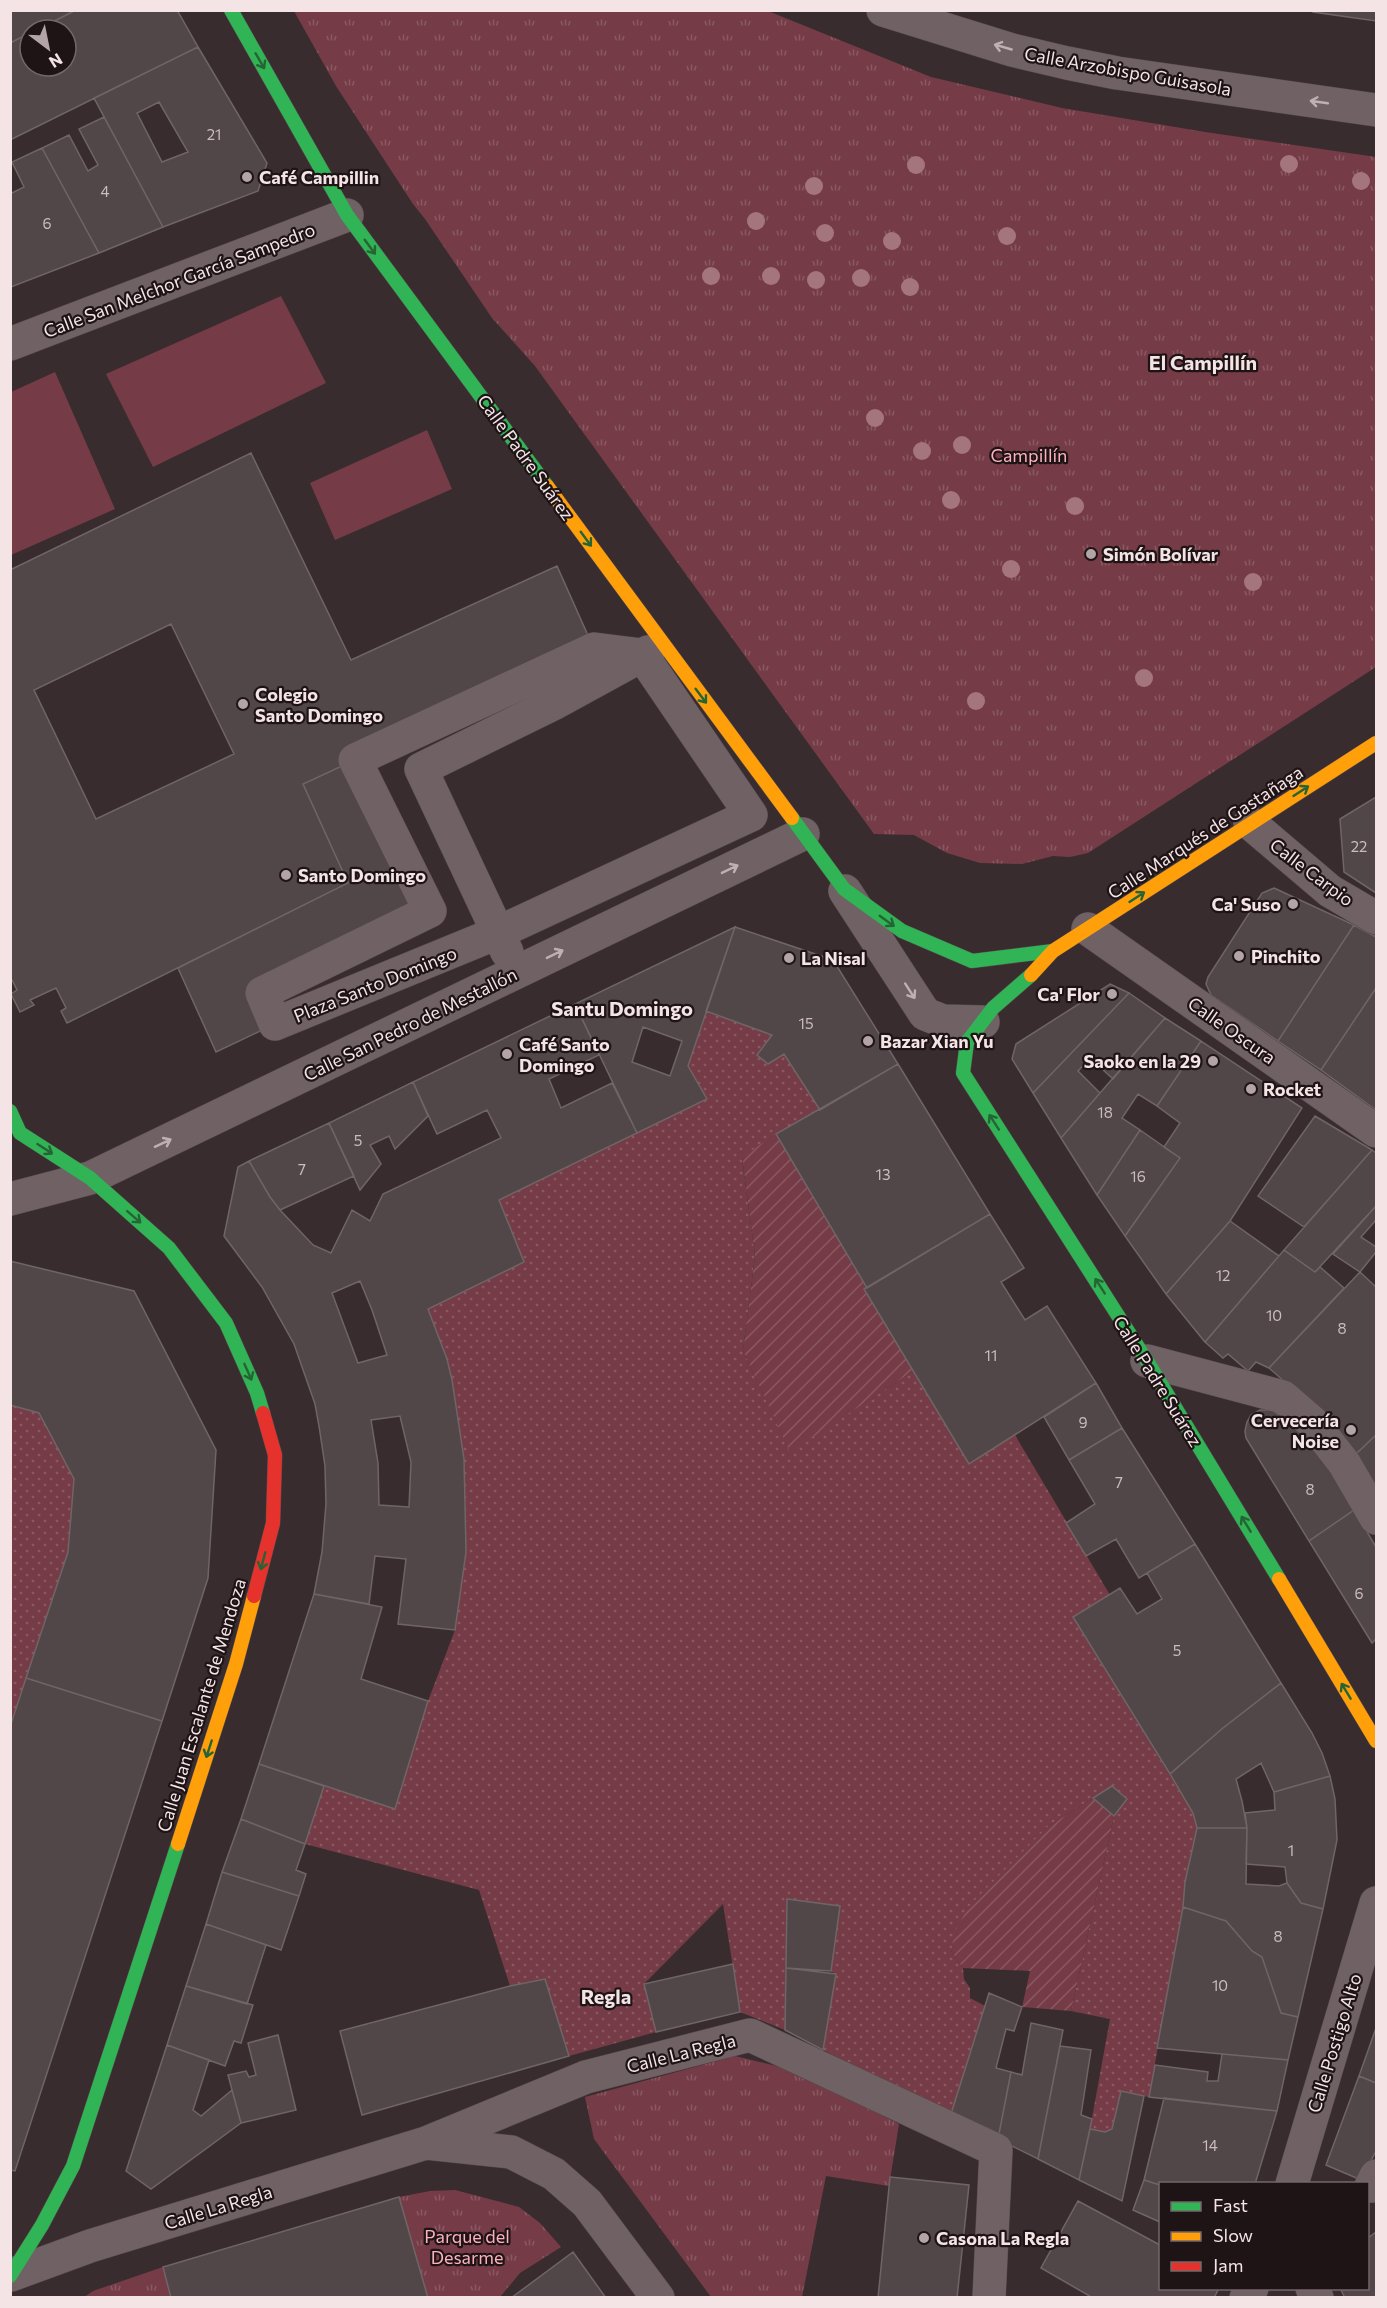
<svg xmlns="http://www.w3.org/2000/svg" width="1387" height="2308" font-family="Commissioner,sans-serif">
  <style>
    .grass { fill: url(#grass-dots) }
    .park { fill: url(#park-tufts) }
    .garden { fill: url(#garden-furrows) }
    .pitch { fill: #753c47 }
    .building { fill: #514648; stroke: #706566; stroke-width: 1.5; fill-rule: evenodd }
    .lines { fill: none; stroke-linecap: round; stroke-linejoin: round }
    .street-casing { stroke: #564a4c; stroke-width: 34 }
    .fast-casing { stroke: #564a4c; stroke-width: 15 }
    .slow-casing { stroke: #564a4c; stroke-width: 15 }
    .jam-casing { stroke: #564a4c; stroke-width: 15 }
    .street { stroke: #706264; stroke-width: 33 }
    .fast { stroke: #30b455; stroke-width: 14 }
    .slow { stroke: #ff9f0a; stroke-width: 14 }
    .jam { stroke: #e5322d; stroke-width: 14 }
    .tree { fill: #a5757d }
    .oneway { stroke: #bfb0b2 }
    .oneway2 { stroke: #276435 }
    .poi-dot { fill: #b3a4a6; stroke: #1e1315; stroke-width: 2 }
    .labels { text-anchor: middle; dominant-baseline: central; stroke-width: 4.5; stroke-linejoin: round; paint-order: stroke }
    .number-label { font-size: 15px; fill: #cbbcbe }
    .street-label { font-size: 18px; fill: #f4e4e6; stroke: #1e1315 }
    .poi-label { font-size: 18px; font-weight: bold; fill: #f4e4e6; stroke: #1e1315; text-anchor: start }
    .park-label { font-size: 18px; fill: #fdb1bd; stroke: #1e1315 }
    .neighbourhood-label { font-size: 20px; font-weight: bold; fill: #f4e4e6; stroke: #1e1315 }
  </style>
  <defs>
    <pattern id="grass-dots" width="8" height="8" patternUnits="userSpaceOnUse" patternTransform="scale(1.5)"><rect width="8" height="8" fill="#753c47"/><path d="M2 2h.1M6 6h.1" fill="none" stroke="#895862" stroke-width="1.8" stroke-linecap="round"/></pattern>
    <pattern id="park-tufts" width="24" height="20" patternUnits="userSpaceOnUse" patternTransform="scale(1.5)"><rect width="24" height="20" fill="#753c47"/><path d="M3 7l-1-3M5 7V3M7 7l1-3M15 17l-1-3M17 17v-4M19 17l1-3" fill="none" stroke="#895862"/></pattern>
    <pattern id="garden-furrows" width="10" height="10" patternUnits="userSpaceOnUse" patternTransform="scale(1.5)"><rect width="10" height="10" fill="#753c47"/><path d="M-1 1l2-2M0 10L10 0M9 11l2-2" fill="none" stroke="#895862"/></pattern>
  </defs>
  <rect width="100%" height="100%" fill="#392c2e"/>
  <path class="grass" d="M706,1011L772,1035L820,1110L742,1158L755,1256L743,1351L790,1451L913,1371L969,1464L1015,1435L1110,1595L1073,1618L1193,1813L1197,1828L1185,1881L1183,1907L1149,2097L1121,2092L1112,2129L1105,2132L1090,2129L1110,2019L1071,2011L1114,1816L1127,1799L1112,1786L1046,1828L951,1951L963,1968L964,1979L970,1988V1998L985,2006L951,2114L823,2050L836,1974L831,1971L840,1906L787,1899L785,2030L740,2012L723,1904L644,1984L656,2032L569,2056L545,1980L510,1986L479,1890L305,1844L324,1786L395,1808L428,1701L455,1630L466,1552L464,1459L452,1380L447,1359L428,1309L524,1262L499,1200L707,1099L688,1066Z
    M11,1405L39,1413L74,1479L68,1552L11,1727Z"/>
  <path class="park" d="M294,11H768L931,77L1062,108L1205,132L1376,157V667L1088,853L1070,857L1053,856L1022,864L980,863L947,853L914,835L874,834L535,366L492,318L425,219L413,204L336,86Z
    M735,2056L797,2071L899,2124L889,2186L826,2176L802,2297H711L594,2139L585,2097Z
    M455,2190L519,2207L540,2223L561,2247L520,2273L500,2297H428L399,2197L430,2191Z
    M163,2267L171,2297L83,2298L93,2291Z"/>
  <path class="garden" d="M776,1134L867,1288L865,1290L913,1371L790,1452L743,1351L755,1256L742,1157Z
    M1093,1798L1114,1816L1071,2011L1022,2007L1030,1971L963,1968L951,1951L955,1931L969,1906L1046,1828Z"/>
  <path class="pitch" d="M281,296L326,383L153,467L106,374Z
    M55,372L115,509L11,555V392Z
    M427,430L452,489L335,540L310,483Z"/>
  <path class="building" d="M10,10H76L37,30H30V33L10,43Z
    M76,10H177L198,47L10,140V43L30,33V66H66V30H37Z
    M1313,10H1376V21L1313,12Z
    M198,47L267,163L258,191L163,227L94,98ZM159,102L188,152L162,162L137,113Z
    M104,117L163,227L99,253L42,148L69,135L88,171L98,165L79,129Z
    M42,148L99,253L11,287L10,194L24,187L12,162Z
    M251,453L351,660L557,566L594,649L303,784L348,883L67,1023L61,1011L66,1008L56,988L30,1000L34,1005L20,1012L11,994L17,990L10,976V570ZM171,624L234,754L96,819L34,690Z
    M355,760L430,911L262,993L275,1024L216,1052L178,968L348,883L303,784Z
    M1376,797V893L1344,872L1340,819Z
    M1274,888L1354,925L1278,1041L1211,995L1206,984L1208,977L1262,893Z
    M1354,925L1376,937V988L1321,1070L1278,1041Z
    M735,927L688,1066L707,1099L637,1133L575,1004ZM643,1027L682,1041L670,1076L632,1062Z
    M735,927L833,960L898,1064L820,1110L784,1054L768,1064L757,1055L772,1035L706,1011Z
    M1110,984L1129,993L1033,1093L1012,1059L1016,1044Z
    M1376,988V1110L1321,1070Z
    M1129,993L1165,1018L1113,1079L1090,1058L1078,1071L1100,1093L1061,1138L1033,1093Z
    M575,1004L599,1055L549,1079L561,1108L612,1083L637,1133L499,1200L524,1262L428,1309L447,1359L452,1380L464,1459L466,1552L455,1630L398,1624L406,1559L375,1556L369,1604L314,1594L322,1552L326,1504L325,1466L319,1426L315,1404L294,1344L262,1287L224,1236L238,1167L249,1161L270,1197L280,1210L313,1245L331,1253L352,1210L370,1221L383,1194L501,1138L487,1110L437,1134L413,1082ZM360,1281L372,1310L387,1355L358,1363L332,1293ZM400,1416L411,1462L409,1507L379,1505L378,1463L371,1420Z
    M1165,1018L1201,1041L1157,1106L1138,1094L1122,1118L1140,1130L1097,1195L1061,1138Z
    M1201,1041L1302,1108L1230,1221L1166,1294L1125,1236L1180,1158L1164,1147L1180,1123L1157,1106Z
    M898,1064L990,1214L867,1288L776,1134Z
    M413,1082L428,1116L395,1149L389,1136L370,1145L381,1164L360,1190L329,1123Z
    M1315,1116L1372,1150L1304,1227L1258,1196Z
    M329,1123L354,1176L280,1210L270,1197L249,1161Z
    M1140,1130L1180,1158L1125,1236L1097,1195Z
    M1372,1150L1376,1153V1206L1315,1272L1284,1250Z
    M1376,1206V1220L1361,1237L1376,1247V1252L1360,1272L1333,1254Z
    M990,1214L1024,1268L1001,1282L1025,1320L1047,1306L1096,1383L969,1464L864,1289Z
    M1230,1221L1279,1256L1205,1342L1166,1294Z
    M1284,1250L1315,1272L1320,1267L1344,1288L1269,1368L1256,1362L1248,1371L1228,1354L1223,1358L1205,1342Z
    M10,1261L134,1291L216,1450L208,1578L162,1721L26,1678L68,1552L74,1479L39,1413L10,1405Z
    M1360,1272L1376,1287V1435L1356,1454L1324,1416L1269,1368Z
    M1096,1383L1122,1428L1069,1460L1044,1417Z
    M1260,1410H1272L1300,1431L1331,1469L1354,1510L1309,1541L1246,1438L1245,1431L1247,1422L1251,1415Z
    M1122,1428L1195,1544L1139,1578L1116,1539L1086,1556L1066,1523L1095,1504L1069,1460Z
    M1376,1435V1491L1356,1454Z
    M1354,1510L1376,1547V1639L1372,1643L1309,1541Z
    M1195,1544L1281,1683L1223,1728L1170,1774L1073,1617L1120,1588L1137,1614L1162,1599L1147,1573Z
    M314,1594L382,1607L361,1679L428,1701L395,1809L259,1764Z
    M26,1678L162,1721L15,2171L10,2170V1727Z
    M1281,1683L1312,1733L1322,1753L1330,1776L1274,1792L1261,1763L1236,1779L1242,1801L1247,1828H1197L1193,1813L1170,1774L1223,1728Z
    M259,1764L324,1786L305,1844L241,1819Z
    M1330,1776L1335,1799L1337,1840L1323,1909L1301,1903L1287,1883L1285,1867L1246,1864L1247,1828L1245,1813L1275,1810L1274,1792Z
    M1112,1786L1127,1799L1114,1816L1093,1798Z
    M241,1819L305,1844L296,1870L306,1874L299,1896L222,1872Z
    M1197,1828H1247L1246,1884L1279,1886L1287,1883L1301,1903L1323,1909L1298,2017L1281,2013L1262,1957L1252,1951L1226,1921L1183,1907L1185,1882Z
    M222,1872L299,1896L281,1950L206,1924Z
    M787,1899L840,1906L831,1971L786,1968Z
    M1183,1907L1226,1921L1252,1951L1262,1957L1281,2013L1298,2017L1288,2060L1157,2048Z
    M206,1924L266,1945L247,2004L186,1986Z
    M733,1964L740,2012L656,2032L644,1984Z
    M786,1968L836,1974L823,2050L785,2030Z
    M545,1979L569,2056L362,2115L340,2031L510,1986Z
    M186,1986L253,2005L241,2043L234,2041L225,2066L167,2045Z
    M989,1993L1022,2007L1014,2031L1006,2029L996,2068L1011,2072L998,2139L951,2114Z
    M1031,2023L1063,2030L1038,2159L998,2139L1011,2072L1022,2075Z
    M1376,2028V2083L1359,2076Z
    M278,2035L296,2110L241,2123L228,2075L246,2071L249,2077L256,2075L248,2043Z
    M167,2045L209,2060L193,2110L201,2116L232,2090L241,2123L151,2189L126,2171Z
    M1060,2046L1091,2050L1081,2115L1092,2119L1079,2180L1038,2159Z
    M1222,2054L1288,2060L1277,2111L1149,2097L1155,2065L1208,2072L1207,2081H1218Z
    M1359,2076L1376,2083V2151L1361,2180L1326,2165Z
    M1121,2091L1144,2096L1122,2201L1079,2180L1090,2129L1105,2132L1112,2129Z
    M1164,2098L1277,2111L1255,2184H1160V2185L1144,2180Z
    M890,2177L969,2185L957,2298H878Z
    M1144,2180L1160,2185V2222L1133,2210Z
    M399,2197L428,2298H171L163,2267Z
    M1078,2201L1160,2245V2288H1219L1214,2298H1093L1041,2268Z
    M1376,2232V2298H1345L1340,2288H1368V2238Z
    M573,2252L606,2298H511Z"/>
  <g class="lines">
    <g class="street-casing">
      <path id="street" d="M883,10L1012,50L1067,63L1117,73L1376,110
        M10,344L347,215
        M594,649L642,655L751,815L497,933L275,1024L262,993L430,911L355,760Z
        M1250,823L1330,891L1376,918
        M845,891L925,1014L943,1021L983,1022
        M1088,929L1376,1131
        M507,952L421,769L553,704L648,652
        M10,1199L90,1178L803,834
        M1147,1361L1283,1397L1313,1423L1344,1463L1376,1518
        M426,2143L586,2077L750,2035L996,2150L989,2298
        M1292,2184L1376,1903
        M1371,2186L1376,2176
        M11,2275L90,2246L426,2143L511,2152L554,2174L587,2203L658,2298
        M1312,2288L1317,2298
        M1246,2298L1252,2288"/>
    </g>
    <g class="fast-casing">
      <path id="fast" d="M231,10L347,215L547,486
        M792,818L844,889L902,931L972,961L1053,951
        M1031,975L993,1008L967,1042L963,1073L1147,1361L1279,1579
        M10,1111L20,1133L90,1178L169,1248L226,1323L257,1393L263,1413
        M10,2276L42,2225L73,2166L178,1844"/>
    </g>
    <g class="slow-casing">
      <path id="slow" d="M547,486L792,818
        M1031,975L1053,951L1376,743
        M1279,1579L1376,1741
        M178,1844L236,1664L254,1596"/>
    </g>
    <g class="jam-casing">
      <path id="jam" d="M254,1596L273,1523L275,1455L263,1413"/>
    </g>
    <use href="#street" class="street"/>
    <use href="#fast" class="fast"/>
    <use href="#slow" class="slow"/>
    <use href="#jam" class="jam"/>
  </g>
  <g class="tree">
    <circle cx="1289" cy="164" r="9"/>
    <circle cx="916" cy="165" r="9"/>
    <circle cx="1361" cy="181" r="9"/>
    <circle cx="814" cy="186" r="9"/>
    <circle cx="756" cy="221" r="9"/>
    <circle cx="825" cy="233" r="9"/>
    <circle cx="1007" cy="236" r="9"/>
    <circle cx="892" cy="241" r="9"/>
    <circle cx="711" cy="276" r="9"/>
    <circle cx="771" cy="276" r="9"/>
    <circle cx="861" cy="278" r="9"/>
    <circle cx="816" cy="280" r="9"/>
    <circle cx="910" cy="287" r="9"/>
    <circle cx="875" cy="418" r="9"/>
    <circle cx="962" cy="445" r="9"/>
    <circle cx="922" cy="451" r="9"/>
    <circle cx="951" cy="500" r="9"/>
    <circle cx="1075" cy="506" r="9"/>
    <circle cx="1011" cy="569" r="9"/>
    <circle cx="1253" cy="582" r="9"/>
    <circle cx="1144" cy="678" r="9"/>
    <circle cx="976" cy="701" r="9"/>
  </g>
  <defs><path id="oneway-shaft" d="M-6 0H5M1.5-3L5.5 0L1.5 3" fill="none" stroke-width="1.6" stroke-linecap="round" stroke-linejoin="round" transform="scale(1.5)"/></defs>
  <g class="oneway">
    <use href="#oneway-shaft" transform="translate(1003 47) rotate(-164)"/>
    <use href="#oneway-shaft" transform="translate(1319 102) rotate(-172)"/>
    <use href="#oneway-shaft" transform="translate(730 869) rotate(-26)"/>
    <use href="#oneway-shaft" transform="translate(555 954) rotate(-26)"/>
    <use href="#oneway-shaft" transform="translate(910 991) rotate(57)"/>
    <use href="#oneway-shaft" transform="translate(163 1143) rotate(-25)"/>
  </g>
  <g class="oneway2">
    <use href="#oneway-shaft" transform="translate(260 61) rotate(60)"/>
    <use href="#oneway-shaft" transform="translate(370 247) rotate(54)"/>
    <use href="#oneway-shaft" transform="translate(586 539) rotate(54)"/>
    <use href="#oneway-shaft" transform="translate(701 696) rotate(53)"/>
    <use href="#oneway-shaft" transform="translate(1301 791) rotate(-33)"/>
    <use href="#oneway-shaft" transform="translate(1137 897) rotate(-33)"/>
    <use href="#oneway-shaft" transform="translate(887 921) rotate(36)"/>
    <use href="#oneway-shaft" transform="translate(994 1122) rotate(-123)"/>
    <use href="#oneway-shaft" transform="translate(45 1149) rotate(33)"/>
    <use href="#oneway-shaft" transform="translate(134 1217) rotate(41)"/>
    <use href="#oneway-shaft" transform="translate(1100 1286) rotate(-123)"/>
    <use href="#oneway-shaft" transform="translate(248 1372) rotate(66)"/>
    <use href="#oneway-shaft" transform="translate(1246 1524) rotate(-121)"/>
    <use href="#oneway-shaft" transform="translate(263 1561) rotate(105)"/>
    <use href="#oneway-shaft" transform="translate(1346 1691) rotate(-121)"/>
    <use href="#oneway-shaft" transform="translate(209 1749) rotate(108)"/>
  </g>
  <g class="poi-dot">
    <circle cx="247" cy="177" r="6"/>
    <circle cx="1091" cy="554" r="6"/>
    <circle cx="243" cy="704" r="6"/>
    <circle cx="286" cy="875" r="6"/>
    <circle cx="1293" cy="904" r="6"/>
    <circle cx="1239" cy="956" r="6"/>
    <circle cx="789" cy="958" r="6"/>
    <circle cx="1112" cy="994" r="6"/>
    <circle cx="868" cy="1041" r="6"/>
    <circle cx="507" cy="1054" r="6"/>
    <circle cx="1213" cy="1061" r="6"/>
    <circle cx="1251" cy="1089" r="6"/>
    <circle cx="1351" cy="1430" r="6"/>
    <circle cx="924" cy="2238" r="6"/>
  </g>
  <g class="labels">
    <g class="number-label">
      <text x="214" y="134">21</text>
      <text x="105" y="191">4</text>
      <text x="47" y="223">6</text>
      <text x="1359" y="846">22</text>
      <text x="806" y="1023">15</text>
      <text x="1105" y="1112">18</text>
      <text x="358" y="1140">5</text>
      <text x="302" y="1169">7</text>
      <text x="883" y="1174">13</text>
      <text x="1138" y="1176">16</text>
      <text x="1223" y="1275">12</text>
      <text x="1274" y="1315">10</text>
      <text x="1342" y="1328">8</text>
      <text x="991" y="1355">11</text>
      <text x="1083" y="1422">9</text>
      <text x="1119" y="1482">7</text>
      <text x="1310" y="1489">8</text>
      <text x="1359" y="1593">6</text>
      <text x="1177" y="1650">5</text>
      <text x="1291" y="1850">1</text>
      <text x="1278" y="1936">8</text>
      <text x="1220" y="1985">10</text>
      <text x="1210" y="2145">14</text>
    </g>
    <g class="street-label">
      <text transform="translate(1128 71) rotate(10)">Calle Arzobispo Guisasola</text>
      <text transform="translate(179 280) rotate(-21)">Calle San Melchor García Sampedro</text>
      <text transform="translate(526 457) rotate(54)">Calle Padre Suárez</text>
      <text transform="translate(1205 832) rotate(-33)">Calle Marqués de Gastañaga</text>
      <text transform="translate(1312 872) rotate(37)">Calle Carpio</text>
      <text transform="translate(375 984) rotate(-22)">Plaza Santo Domingo</text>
      <text transform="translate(410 1024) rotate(-26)">Calle San Pedro de Mestallón</text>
      <text transform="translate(1232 1030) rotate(35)">Calle Oscura</text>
      <text transform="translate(1158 1381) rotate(58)">Calle Padre Suárez</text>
      <text transform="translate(201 1705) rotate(-73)">Calle Juan Escalante de Mendoza</text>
      <text transform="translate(1334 2043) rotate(-73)">Calle Postigo Alto</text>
      <text transform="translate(681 2053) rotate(-14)">Calle La Regla</text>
      <text transform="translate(218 2207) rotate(-17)">Calle La Regla</text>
    </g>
    <g class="poi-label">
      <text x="259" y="177">Café Campillin</text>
      <text x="1103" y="554">Simón Bolívar</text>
      <text x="255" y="694">Colegio<tspan x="255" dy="21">Santo Domingo</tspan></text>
      <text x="298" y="875">Santo Domingo</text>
      <text x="1281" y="904" text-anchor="end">Ca' Suso</text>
      <text x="1251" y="956">Pinchito</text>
      <text x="801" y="958">La Nisal</text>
      <text x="1100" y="994" text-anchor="end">Ca' Flor</text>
      <text x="880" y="1041">Bazar Xian Yu</text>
      <text x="519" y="1044">Café Santo<tspan x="519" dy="21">Domingo</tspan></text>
      <text x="1201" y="1061" text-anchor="end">Saoko en la 29</text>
      <text x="1263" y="1089">Rocket</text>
      <text x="1339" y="1420" text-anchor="end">Cervecería<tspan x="1339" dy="21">Noise</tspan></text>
      <text x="936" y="2238">Casona La Regla</text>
    </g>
    <g class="park-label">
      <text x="1029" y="455">Campillín</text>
      <text x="467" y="2236">Parque del<tspan x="467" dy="21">Desarme</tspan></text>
    </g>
    <g class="neighbourhood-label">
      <text x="1203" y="362">El Campillín</text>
      <text x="622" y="1008">Santu Domingo</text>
      <text x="606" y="1996">Regla</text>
    </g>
  </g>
  <rect width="1387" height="2308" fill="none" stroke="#f4e4e6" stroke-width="24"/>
  <rect x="1159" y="2182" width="210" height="108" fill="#1e1315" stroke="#746769" stroke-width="1.5"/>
  <rect x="1171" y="2202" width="30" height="9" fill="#30b455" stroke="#746769" stroke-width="1.5"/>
  <text x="1213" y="2212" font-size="18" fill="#f4e4e6">Fast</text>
  <rect x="1171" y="2232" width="30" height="9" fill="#ff9f0a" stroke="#746769" stroke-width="1.5"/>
  <text x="1213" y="2242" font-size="18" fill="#f4e4e6">Slow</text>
  <rect x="1171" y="2262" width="30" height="9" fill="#e5322d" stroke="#746769" stroke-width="1.5"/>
  <text x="1213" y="2272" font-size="18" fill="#f4e4e6">Jam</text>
  <g transform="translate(48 48) rotate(148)"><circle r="28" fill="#1e1315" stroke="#746769" stroke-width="1.5"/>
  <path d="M0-4.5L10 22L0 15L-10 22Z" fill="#b3a4a6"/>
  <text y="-9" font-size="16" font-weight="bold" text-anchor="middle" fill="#f4e4e6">N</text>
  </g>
</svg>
